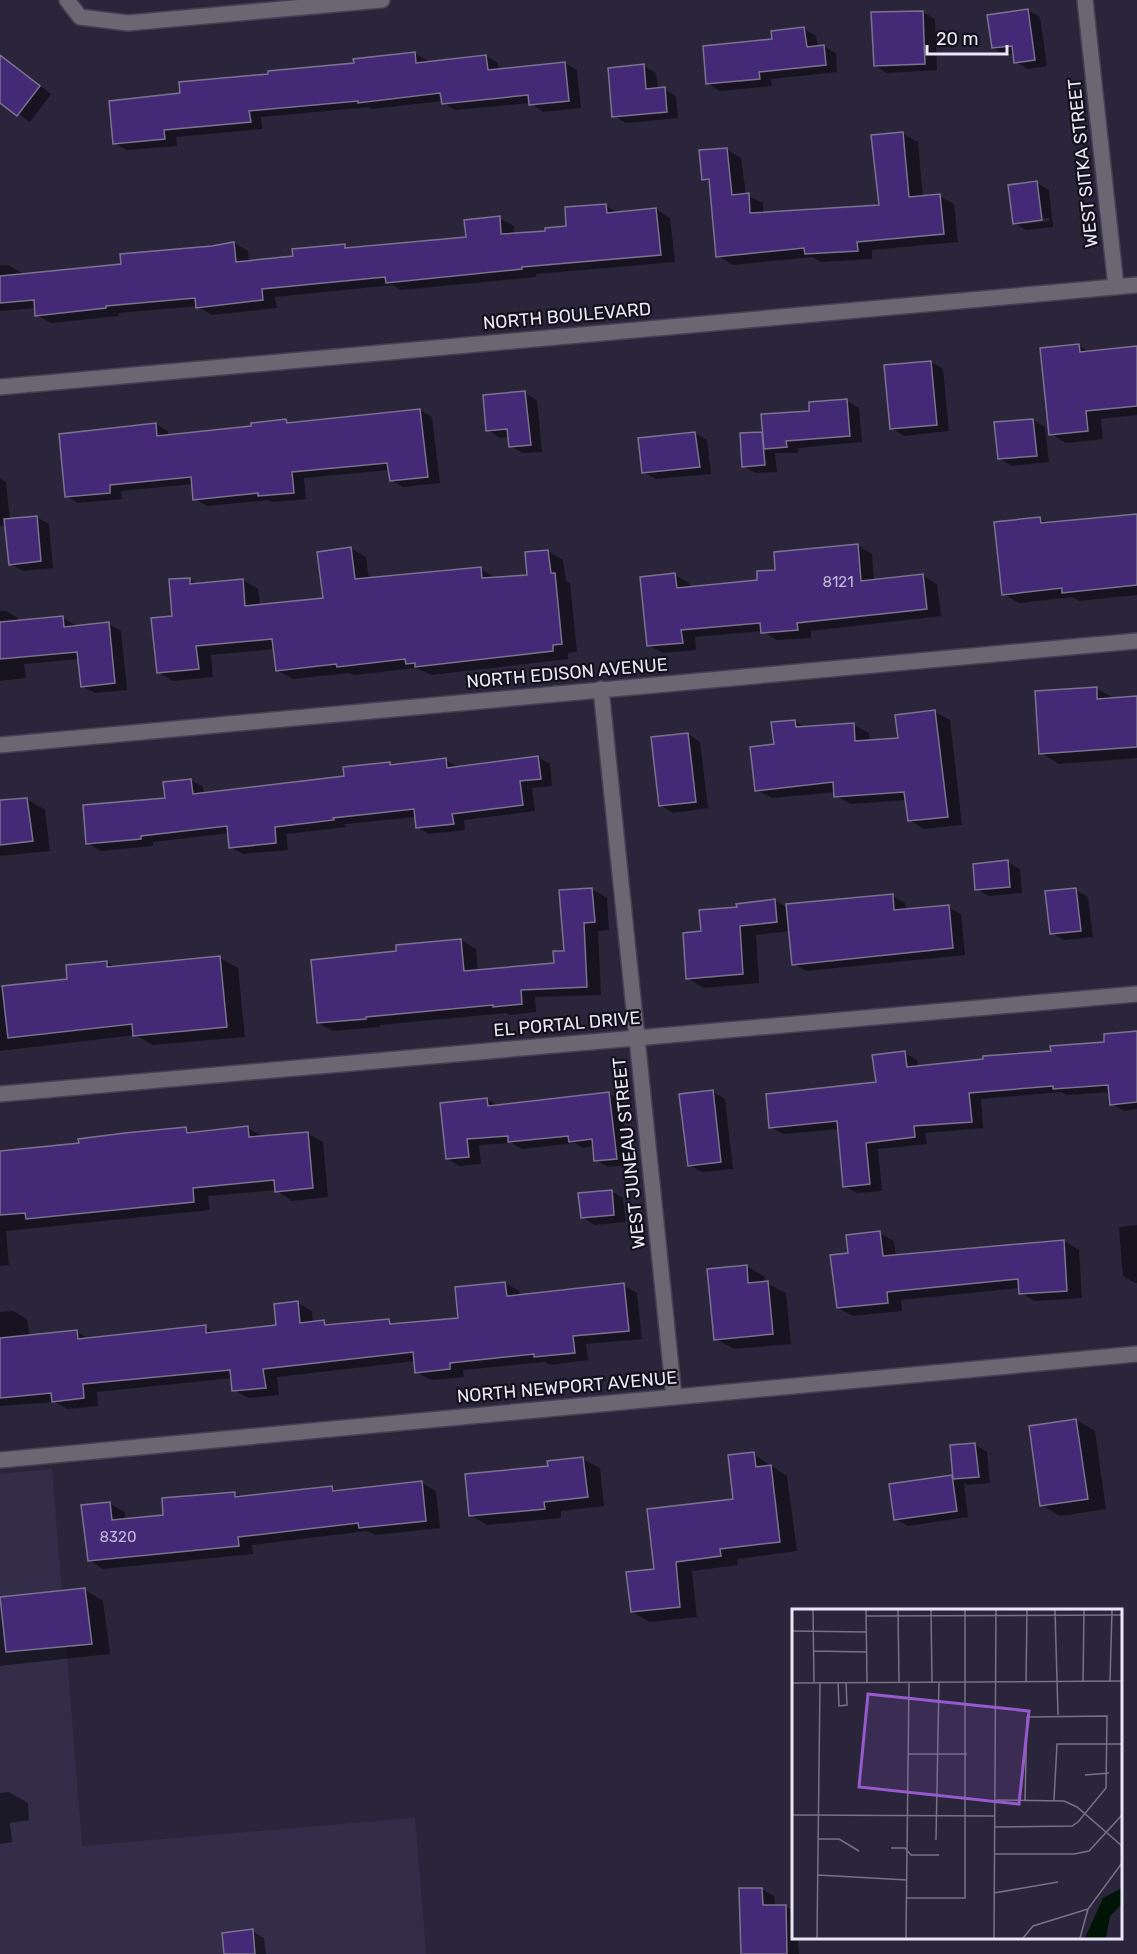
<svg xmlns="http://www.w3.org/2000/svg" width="1137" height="1954" font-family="Rubik,sans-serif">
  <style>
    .built { fill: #342d4a }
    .shadow { fill: #0007; fill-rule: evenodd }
    .building { fill: #442977; stroke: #79738e; stroke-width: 1.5 }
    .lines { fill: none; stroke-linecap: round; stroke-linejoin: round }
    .minor-casing { stroke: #464056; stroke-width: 18 }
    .minor { stroke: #6a6773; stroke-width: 15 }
    .labels { text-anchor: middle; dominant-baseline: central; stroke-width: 4.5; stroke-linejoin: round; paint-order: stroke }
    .number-label { font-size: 15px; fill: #c0b7d6 }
    .street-label { font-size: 18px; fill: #e9e6f6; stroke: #12101a }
    .inset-road { fill: none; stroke: #777286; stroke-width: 1.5 }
    .view { fill: #965acd; fill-opacity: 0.15; stroke: #965acd; stroke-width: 3 }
    .inset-edge { fill: none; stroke: #e9e6f6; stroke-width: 3 }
  </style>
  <rect width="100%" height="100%" fill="#2b253c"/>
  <path class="built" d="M52,1469L82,1846L415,1818L426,1954H0V1474Z"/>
  <path class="shadow" d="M1028,10L1040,17L1047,66L1028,69L1016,62L1015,53L1005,55L993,48Z
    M923,12L935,19L937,70L887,73L875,66Z
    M804,29L816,36L818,47L823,46L836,53L837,72L771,79L772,86L720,91L708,84L773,40Z
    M414,53L427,60V63L486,56L498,63L499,70L565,63L577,70L581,108L543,112L531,103L455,110L443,103V101L372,109L369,107L261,117L262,129L176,137L177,146L127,150L114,143L182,95Z
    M0,56L51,94L30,122L0,101Z
    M644,66L656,73L658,89H664L676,96L678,118L626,123L614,116Z
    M903,134L918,142L923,197L939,196L954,204L958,242L872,250V259L821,262L812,257L733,265L718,256L711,183L704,179L726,149L741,158L746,195L763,203L764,214L880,207Z
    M1037,183L1049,190L1053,227L1026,230L1014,223ZM1049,218V221L1023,224V221Z
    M606,206L619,213L656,209L670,218L675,262L536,274V277L401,290L393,285L275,297L277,308L212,315L197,306L119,313V316L51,323L37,315L36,308L0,311V265H8L22,273V275L123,266L234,243L248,251L249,262L294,257L344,245L351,249L467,238L499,218L514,226V235L547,232L568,228Z
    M1079,346L1090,352L1137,348V415L1101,419L1103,439L1066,443L1051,434Z
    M931,362L943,369L949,431L904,436L891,428Z
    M525,393L537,400L542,452L523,453L510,446V437L500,438L488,430Z
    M847,401L859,408L862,442L798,448V453H775L777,472L756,473L743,466L762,433L764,435L811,412L810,404Z
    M420,410L432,417L440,483L403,487L391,480L388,470L304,478L306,499L272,502L268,500L207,506L195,499L193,484L121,491L122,499L78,503L66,496L156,424L168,431V436L253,427L286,421L291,424Z
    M1033,420L1045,427L1049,462L1012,466L1000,459Z
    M695,433L707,440L711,474L656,479L643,472Z
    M0,478L6,482L10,520L36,517L49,524L53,568L23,571L10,564L6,525L0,526Z
    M1137,516V595L1079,601L1073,597L1019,603L1004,594L1040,519L1049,524Z
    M857,545L872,554L874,581L923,576L937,584L941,616L811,631V638L777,640L762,631L695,637L696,650L663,653L648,645L675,575L689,583L690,588L759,581L777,571Z
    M350,548L366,557L369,580L481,569L496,578L528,576L548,551L563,560L566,581L570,583L577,652L568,653V659L432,675L415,668L354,675L349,673L293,679L277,670L275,649L211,655L213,677L173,681L158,672L174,618L189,579L199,585L243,580L258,589L260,606L325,599Z
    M0,611H6L18,618L19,622L62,617L75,625V628L109,624L121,631L127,690L95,693L82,686L80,659L24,664L26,678L0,681Z
    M1096,688L1115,699L1137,698V758L1059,764L1041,753Z
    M935,712L950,720L962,825L924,829L909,820L907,800L851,804L836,796V792L772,798L757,790L776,745L795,721L806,728L854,725L869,733V742L900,739Z
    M688,734L700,742L708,808L673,813L660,805Z
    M538,757L550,764L552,786L532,788L535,811L464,820L465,830L429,834L417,827L416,817L345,824L346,827L286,834L288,850L243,854L230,847L229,833L153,842V846L100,851L88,843L167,799L191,780L203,787L204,794L346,778L389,763L394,766L446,760L459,768Z
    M27,799L45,810L50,851L0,856V802Z
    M1008,862L1020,869L1022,893L989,896L976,889Z
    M592,889L607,898L609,930L598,931L601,995L535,997L536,1012L509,1015L506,1013L380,1025V1027L333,1031L318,1023L398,953L461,940L476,949L478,971L556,964L566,952Z
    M1076,890L1088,897L1093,937L1064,940L1052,933Z
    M892,896L905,903L906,911L948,907L961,914L965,955L806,971L794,964L791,931L756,935L759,983L704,988L687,978L702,933L738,908L774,900L788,908Z
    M220,958L238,968L245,1037L153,1045L135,1035L0,1051V987L69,981L106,962L116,968Z
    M1137,1032V1109L1124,1111L1112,1104L1111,1092L1067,1095L1061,1092L981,1099L983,1128L925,1133L927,1144L878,1149L882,1191L857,1193L844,1186L839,1129L783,1134L771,1127L877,1083L905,1053L917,1060L918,1068L1052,1052L1106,1043Z
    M713,1092L725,1099L733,1169L702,1172L689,1165Z
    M609,1094L621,1101L629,1165L608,1167L596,1160L594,1146L583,1148L575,1143L522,1149L512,1143L479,1145L481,1164L459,1166L447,1158L487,1099L499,1106Z
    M248,1128L264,1137L307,1133L323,1142L328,1197L292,1201L276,1190L208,1196L210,1210L6,1231L9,1265L0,1266V1153L80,1144L186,1129L194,1134Z
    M611,1191L623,1198L626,1222L594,1225L582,1217Z
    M1137,1225V1283H1135L1123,1276L1119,1227Z
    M879,1233L894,1241L896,1257L1064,1241L1079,1250L1082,1298L1035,1301L1020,1293V1288L901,1300L902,1311L853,1316L838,1308L849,1254Z
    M746,1266L765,1277L766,1283L786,1293L791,1344L734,1349L716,1339Z
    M505,1283L519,1291L520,1296L623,1285L637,1293L642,1339L586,1344L588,1360L550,1365L545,1362L463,1370L464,1377L431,1380L416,1372V1361L277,1377L279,1395L248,1398L234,1390L233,1378L97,1392L98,1406L68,1409L55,1402L0,1406V1312L13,1311L27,1319L30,1337L77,1332L90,1339L205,1327L217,1334L278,1327L298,1303L312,1311L313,1323L324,1322L331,1326L389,1321L397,1325L459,1319Z
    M1076,1420L1095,1431L1106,1509L1060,1516L1042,1505Z
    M975,1445L987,1452L990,1483L967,1485L964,1483L968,1517L908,1526L896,1519L951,1477L954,1478Z
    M753,1454L787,1476L797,1551L737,1559L738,1565L692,1571L697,1617L650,1622L632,1612L655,1570L735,1500Z
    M583,1459L600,1468L604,1506L561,1511V1518L487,1525L471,1515L550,1468Z
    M422,1483L436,1491L440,1528L375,1535L367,1531L252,1545L253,1554L103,1569L89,1560L110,1504L125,1512V1520L165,1516L235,1493L243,1498L332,1487L340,1492Z
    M85,1590L103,1601L110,1654L0,1666V1598Z
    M9,1792L28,1803L29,1820L10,1823L12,1842L0,1844V1793Z
    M762,1889L774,1896L775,1907H786L794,1911V1938H798L799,1954H742Z
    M252,1931L264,1938L266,1954H226Z"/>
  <path class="building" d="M1028,9L1035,60L1014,63L1012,46L992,48L987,15Z
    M923,11L925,64L874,66L871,12Z
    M804,27L807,47L824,45L826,65L759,72L760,79L706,84L703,46L772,39L771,31Z
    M415,52L416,63L486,55L488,70L565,62L569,101L529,105L528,95L442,104L440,93L358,103V101L249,111L251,122L164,130L165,139L113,144L109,101L180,93L179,82L268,74V71L354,63L353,59Z
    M0,55L40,86L17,116L0,103Z
    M644,64L646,89L665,87L667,112L612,117L608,68Z
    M903,132L909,197L940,194L944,234L857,242L858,251L805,254L804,248L716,257L709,179L702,180L699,150L727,148L732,195L749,193L750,213L879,205L871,135Z
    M1037,181L1042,220L1013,224L1008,185Z
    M606,204L607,213L656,208L661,255L522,267V269L386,283L385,277L262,289L263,300L196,308L195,298L106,306V308L35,316L34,300L0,303V276L121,264L120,254L212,246L234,242L236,262L293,256L292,249L345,244V248L466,237L464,220L500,216L501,234L545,231V228L566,226L565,207Z
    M1079,344L1080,352L1137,346V406L1086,411L1088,431L1049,435L1040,348Z
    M931,361L937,425L890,429L884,365Z
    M525,391L531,445L509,447L507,429L486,431L483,395Z
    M847,399L850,436L786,441L787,447L764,449L761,414L809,411V402Z
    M420,409L428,477L390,481L387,463L292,472L294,493L258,496V493L193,500L191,477L110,485V493L65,497L59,434L156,423L157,436L251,426V423L286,419L287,423Z
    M1033,419L1037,456L998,459L994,422Z
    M695,432L700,467L642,473L638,438Z
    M762,432L765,465L742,467L740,433Z
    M1137,514V585L1062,593V588L1002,595L994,522L1040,517L1041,523Z
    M37,516L41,561L9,565L4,519Z
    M858,544L861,581L923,574L927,609L797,623L798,630L761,633L760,623L681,630L683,643L647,646L640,577L675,573L677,588L757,580V571L775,570L774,552Z
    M351,547L355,579L481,567L482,578L527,575L525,552L548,550L551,573H555L562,644L553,645V651L415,667V663L406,664L405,659L337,667L336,664L276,671L272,639L196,646L199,669L157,673L151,618L172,616L169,579L190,578V584L243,579L245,606L323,598L317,552Z
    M63,616L64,627L109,622L115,683L81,687L77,652L0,659V622Z
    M1097,687V699L1137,696V747L1039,754L1035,691Z
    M935,710L948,817L908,821L904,792L834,797L833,782L755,791L750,747L774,744L771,722L795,720L796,727L854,723L855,741L898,738L895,715Z
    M688,733L696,802L659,806L651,737Z
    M538,756L541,779L520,781L523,805L452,814L454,824L416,828L414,809L333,818L334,820L275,827L276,843L229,848L227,826L141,836V839L86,844L83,805L165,798L163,782L191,779L193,794L344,776L343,767L390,762V765L446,758L447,768Z
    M27,798L33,841L0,845V800Z
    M1008,860L1010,887L975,890L973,864Z
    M592,888L595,922L584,923L587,987L521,990L522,1004L493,1007V1005L366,1017V1019L317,1023L311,960L396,951V945L461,939L464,971L554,963L553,951H564L559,890Z
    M1076,888L1081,931L1050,934L1045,891Z
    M893,894L894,910L949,905L953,948L792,965L786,904Z
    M775,899L777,922L740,926L743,974L686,979L683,933L701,931L699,910L737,907L736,904Z
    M220,956L227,1027L133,1036L132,1024L8,1038L2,986L67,979L66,965L107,961V967Z
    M1137,1031V1102L1110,1105L1108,1085L1053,1089V1086L969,1093L972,1122L914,1126L915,1137L866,1143L870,1184L843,1187L837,1121L769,1128L766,1094L876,1082L872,1055L905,1051L907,1067L983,1059V1056L1051,1051L1050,1046L1104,1042V1034Z
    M713,1090L721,1162L688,1166L679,1094Z
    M609,1092L617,1159L594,1161L592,1139L569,1142L568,1136L508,1142V1136L467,1139L469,1157L446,1159L440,1103L487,1098L488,1106Z
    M248,1126L249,1137L308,1132L313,1188L275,1192L274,1180L193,1188L194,1202L26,1219L25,1213L0,1215V1151L79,1143L78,1139L125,1133L186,1127L187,1133Z
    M612,1190L614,1215L581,1218L578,1193Z
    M880,1231L883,1256L1064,1240L1067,1291L1019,1294L1018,1279L887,1292L888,1303L837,1308L830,1255L848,1253L846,1235Z
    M747,1265L748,1283L768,1281L773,1334L714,1340L707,1269Z
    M505,1282L507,1296L624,1283L629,1331L573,1336L575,1353L534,1357V1354L450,1363V1369L415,1373L413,1352L263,1369L266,1388L232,1391L230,1370L83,1384L84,1398L52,1402L51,1393L0,1398V1338L77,1330L78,1339L206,1325V1333L276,1325L274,1304L298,1301L300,1323L324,1320L325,1325L389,1319L390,1324L458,1318L455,1287Z
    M1076,1419L1088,1499L1040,1506L1029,1426Z
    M975,1443L979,1477L953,1479L950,1445Z
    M754,1452L756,1467L771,1465L780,1542L720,1549L721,1556L676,1562L680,1607L631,1612L626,1572L654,1569L647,1509L733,1499L728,1455Z
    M583,1457L588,1497L544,1502L545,1509L469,1516L465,1474L548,1466L547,1461Z
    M952,1475L957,1511L894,1520L889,1484Z
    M422,1481L426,1521L359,1528L358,1523L238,1537L239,1546L88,1561L81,1505L110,1502L112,1520L163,1515L162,1498L235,1492V1497L332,1486L333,1491Z
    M85,1588L92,1644L6,1652L0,1597Z
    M739,1888H762L763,1905H786L787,1954H741Z
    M253,1929L255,1954H224L222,1933Z"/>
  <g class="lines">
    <g class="minor-casing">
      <path id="minor" d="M67,0L80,17L128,23L382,0
        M1085,0L1116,287
        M0,387L1137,285
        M601,689L674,1397
        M0,745L1137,641
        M0,1094L1137,994
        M0,1460L1137,1354"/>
    </g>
    <use href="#minor" class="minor"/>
  </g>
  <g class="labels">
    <g class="number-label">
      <text x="838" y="582">8121</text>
      <text x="118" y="1537">8320</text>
    </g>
    <g class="street-label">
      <text transform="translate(1083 163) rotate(-96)">WEST SITKA STREET</text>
      <text transform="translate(567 316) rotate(-5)">NORTH BOULEVARD</text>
      <text transform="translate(567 673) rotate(-5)">NORTH EDISON AVENUE</text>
      <text transform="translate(567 1024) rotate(-5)">EL PORTAL DRIVE</text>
      <text transform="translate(629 1153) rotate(-96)">WEST JUNEAU STREET</text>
      <text transform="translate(567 1387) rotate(-5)">NORTH NEWPORT AVENUE</text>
    </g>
  </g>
  <g transform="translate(792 1609)">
    <rect width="330" height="330" fill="#2b253c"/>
    <path d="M330,279V295L318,307L314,329H293L311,289Z" fill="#001405"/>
    <path class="inset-road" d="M21,1L22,73M74,1L75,73M106,1L107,73M139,1L140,73M263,1L266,106M74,7L330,6M0,22L75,23M21,42L75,43M291,72L292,1M318,72L320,1M46,73L47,97L55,96L54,73M234,73L235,1M0,74L330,72M116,145H175M293,166L317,164M204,191L272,192L285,198L330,237M262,191L265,135H330M0,206L203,207M203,218L280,217L286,213L314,179L315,107L235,108L233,191M26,230H47L67,242M144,231L147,73M99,239H113L119,246H147M203,245H282L297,242L330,206M26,266L115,271M202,284L266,273M114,289H173V1M25,329L28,73M114,329L117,73M202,329L204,1M231,329L241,317L296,300M288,329L296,300L330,254"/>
    <path class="view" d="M76,85L237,102L227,195L67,178Z"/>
    <rect width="330" height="330" class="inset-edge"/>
  </g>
  <path d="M927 45v9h80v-9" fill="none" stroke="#e9e6f6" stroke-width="3"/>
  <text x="936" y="45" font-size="18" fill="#e9e6f6" stroke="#12101a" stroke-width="4.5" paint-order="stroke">20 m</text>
</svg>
